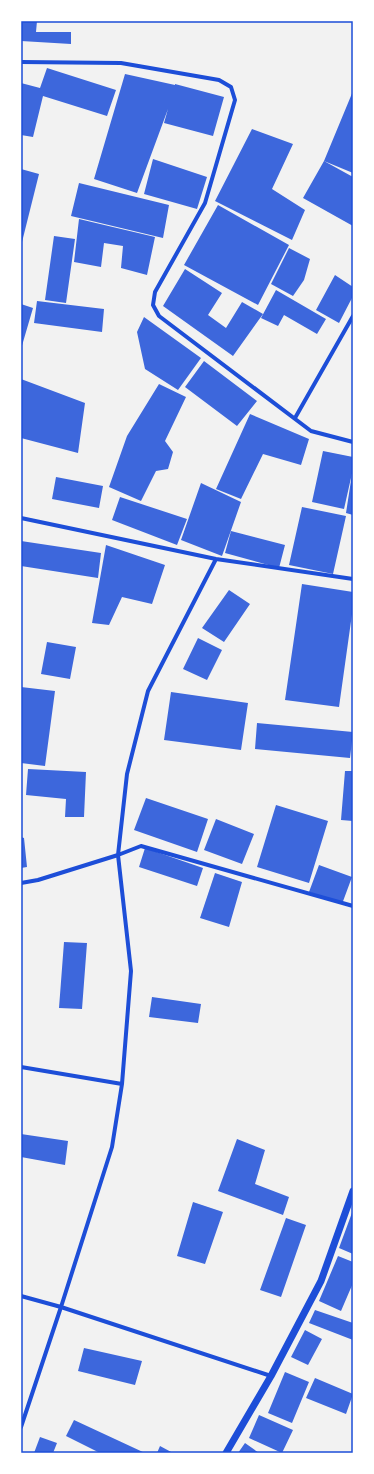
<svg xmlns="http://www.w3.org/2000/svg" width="374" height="1474" font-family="'DejaVu Sans',sans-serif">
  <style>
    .building { fill: #3d67dc }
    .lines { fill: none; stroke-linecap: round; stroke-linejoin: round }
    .minor { stroke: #1d4ed8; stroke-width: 4 }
    .tertiary { stroke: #1d4ed8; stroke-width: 7 }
    .neatline { fill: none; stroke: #1d4ed8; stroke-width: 1.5 }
  </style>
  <rect width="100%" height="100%" fill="#f2f2f2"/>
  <path class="building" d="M21,21H37L36,32H71V44L21,41Z
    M47,68L116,90L107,116L43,96L33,137L21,135V83L40,88Z
    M125,74L175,85V84L224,97L213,136L164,123L168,109L137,193L94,179Z
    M353,91V173L324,161L353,177V226L303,198L324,161Z
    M252,129L293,144L272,189L305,210L292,240L215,201Z
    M153,159L207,177L197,209L144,194Z
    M21,169L39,174L22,242H21Z
    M79,183L169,205L163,238L71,216Z
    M218,205L289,245L258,305L184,265Z
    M79,219L155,237L147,275L121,268L123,246L104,243L101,267L74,262Z
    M54,236L75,239L66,303L45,300Z
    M289,248L310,259L304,280L293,296L271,284Z
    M185,269L222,293L208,315L226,328L242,302L263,314L233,356L163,306Z
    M335,275L353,287V296L339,323L316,310Z
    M276,290L326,319L317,334L284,315L278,326L261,318Z
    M37,301L104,309L102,332L34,323Z
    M21,304L33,308L21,349Z
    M144,317L201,358L178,390L145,369L137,332Z
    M204,361L257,401L237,426L185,387Z
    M21,379L85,403L78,453L21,438Z
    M159,384L186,397L165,441L173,452L168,469L156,471L141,501L109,487L127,436Z
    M250,414L309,439L301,465L263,454L241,499L216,489Z
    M323,451L353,457V469L344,509L312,502Z
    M352,474H353V515L346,513Z
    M56,477L103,486L99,508L52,499Z
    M201,483L241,502L222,556L181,540Z
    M120,497L187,519L177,545L112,520Z
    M302,507L346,516L333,574L289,565Z
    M231,531L285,545L279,568L225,553Z
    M21,541L101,553L98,578L21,566Z
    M106,545L165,565L152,604L122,597L109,625L92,623Z
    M302,584L353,592V607L339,707L285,700Z
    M229,590L250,604L224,642L202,628Z
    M198,638L222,650L207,680L183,669Z
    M47,642L76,647L70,679L41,674Z
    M21,687L55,691L45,766L21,763Z
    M171,692L248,703L241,750L164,740Z
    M257,723L353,732L350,758L255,749Z
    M28,769L86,772L84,817H65L66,799L26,795Z
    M345,771H353V821L341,820Z
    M146,798L208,819L197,852L134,830Z
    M276,805L328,821L309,883L257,867Z
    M216,819L254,834L242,864L204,850Z
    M21,837L24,838L27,867L21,868Z
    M145,848L203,868L197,886L139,867Z
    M319,865L352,877L342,904L309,892Z
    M215,873L242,882L229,927L200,918Z
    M64,942L87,943L82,1009L59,1008Z
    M152,997L201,1004L198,1023L149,1017Z
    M21,1134L68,1141L65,1165L21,1157Z
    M237,1139L265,1150L255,1184L289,1197L283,1215L218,1191Z
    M193,1202L223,1212L205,1264L177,1256Z
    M353,1210V1254L339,1248Z
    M286,1218L306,1225L281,1297L260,1290Z
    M338,1256L353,1262V1283L341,1311L319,1301Z
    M315,1310L353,1323V1340L309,1323Z
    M305,1330L322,1339L308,1365L291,1357Z
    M84,1348L142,1361L135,1385L78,1371Z
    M285,1372L309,1382L292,1423L268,1413Z
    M315,1378L353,1394L346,1414L306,1398Z
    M259,1415L293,1430L282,1453L249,1438Z
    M74,1420L145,1453H100L66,1436Z
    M40,1437L57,1443L53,1453H34Z
    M245,1443L259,1453H238Z
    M160,1446L173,1453H157Z"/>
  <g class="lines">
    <path class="minor" d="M21,62L121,63L219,80L231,87L235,100L205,203L155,292L153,305L159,316L311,431L353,442
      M295,418L353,316
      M21,518L216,559L353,579
      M216,559L148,691L127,774L118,855L131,971L122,1084L112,1147L61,1307L271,1376
      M21,883L38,880L118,855L141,846L353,906
      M21,1067L122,1084
      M21,1296L61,1307L21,1427"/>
    <path class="tertiary" d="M226,1453L271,1376L321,1281L353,1191"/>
  </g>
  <rect width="374" height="1474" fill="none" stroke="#ffffff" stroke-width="44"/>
  <rect x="22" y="22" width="330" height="1430" class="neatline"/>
</svg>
